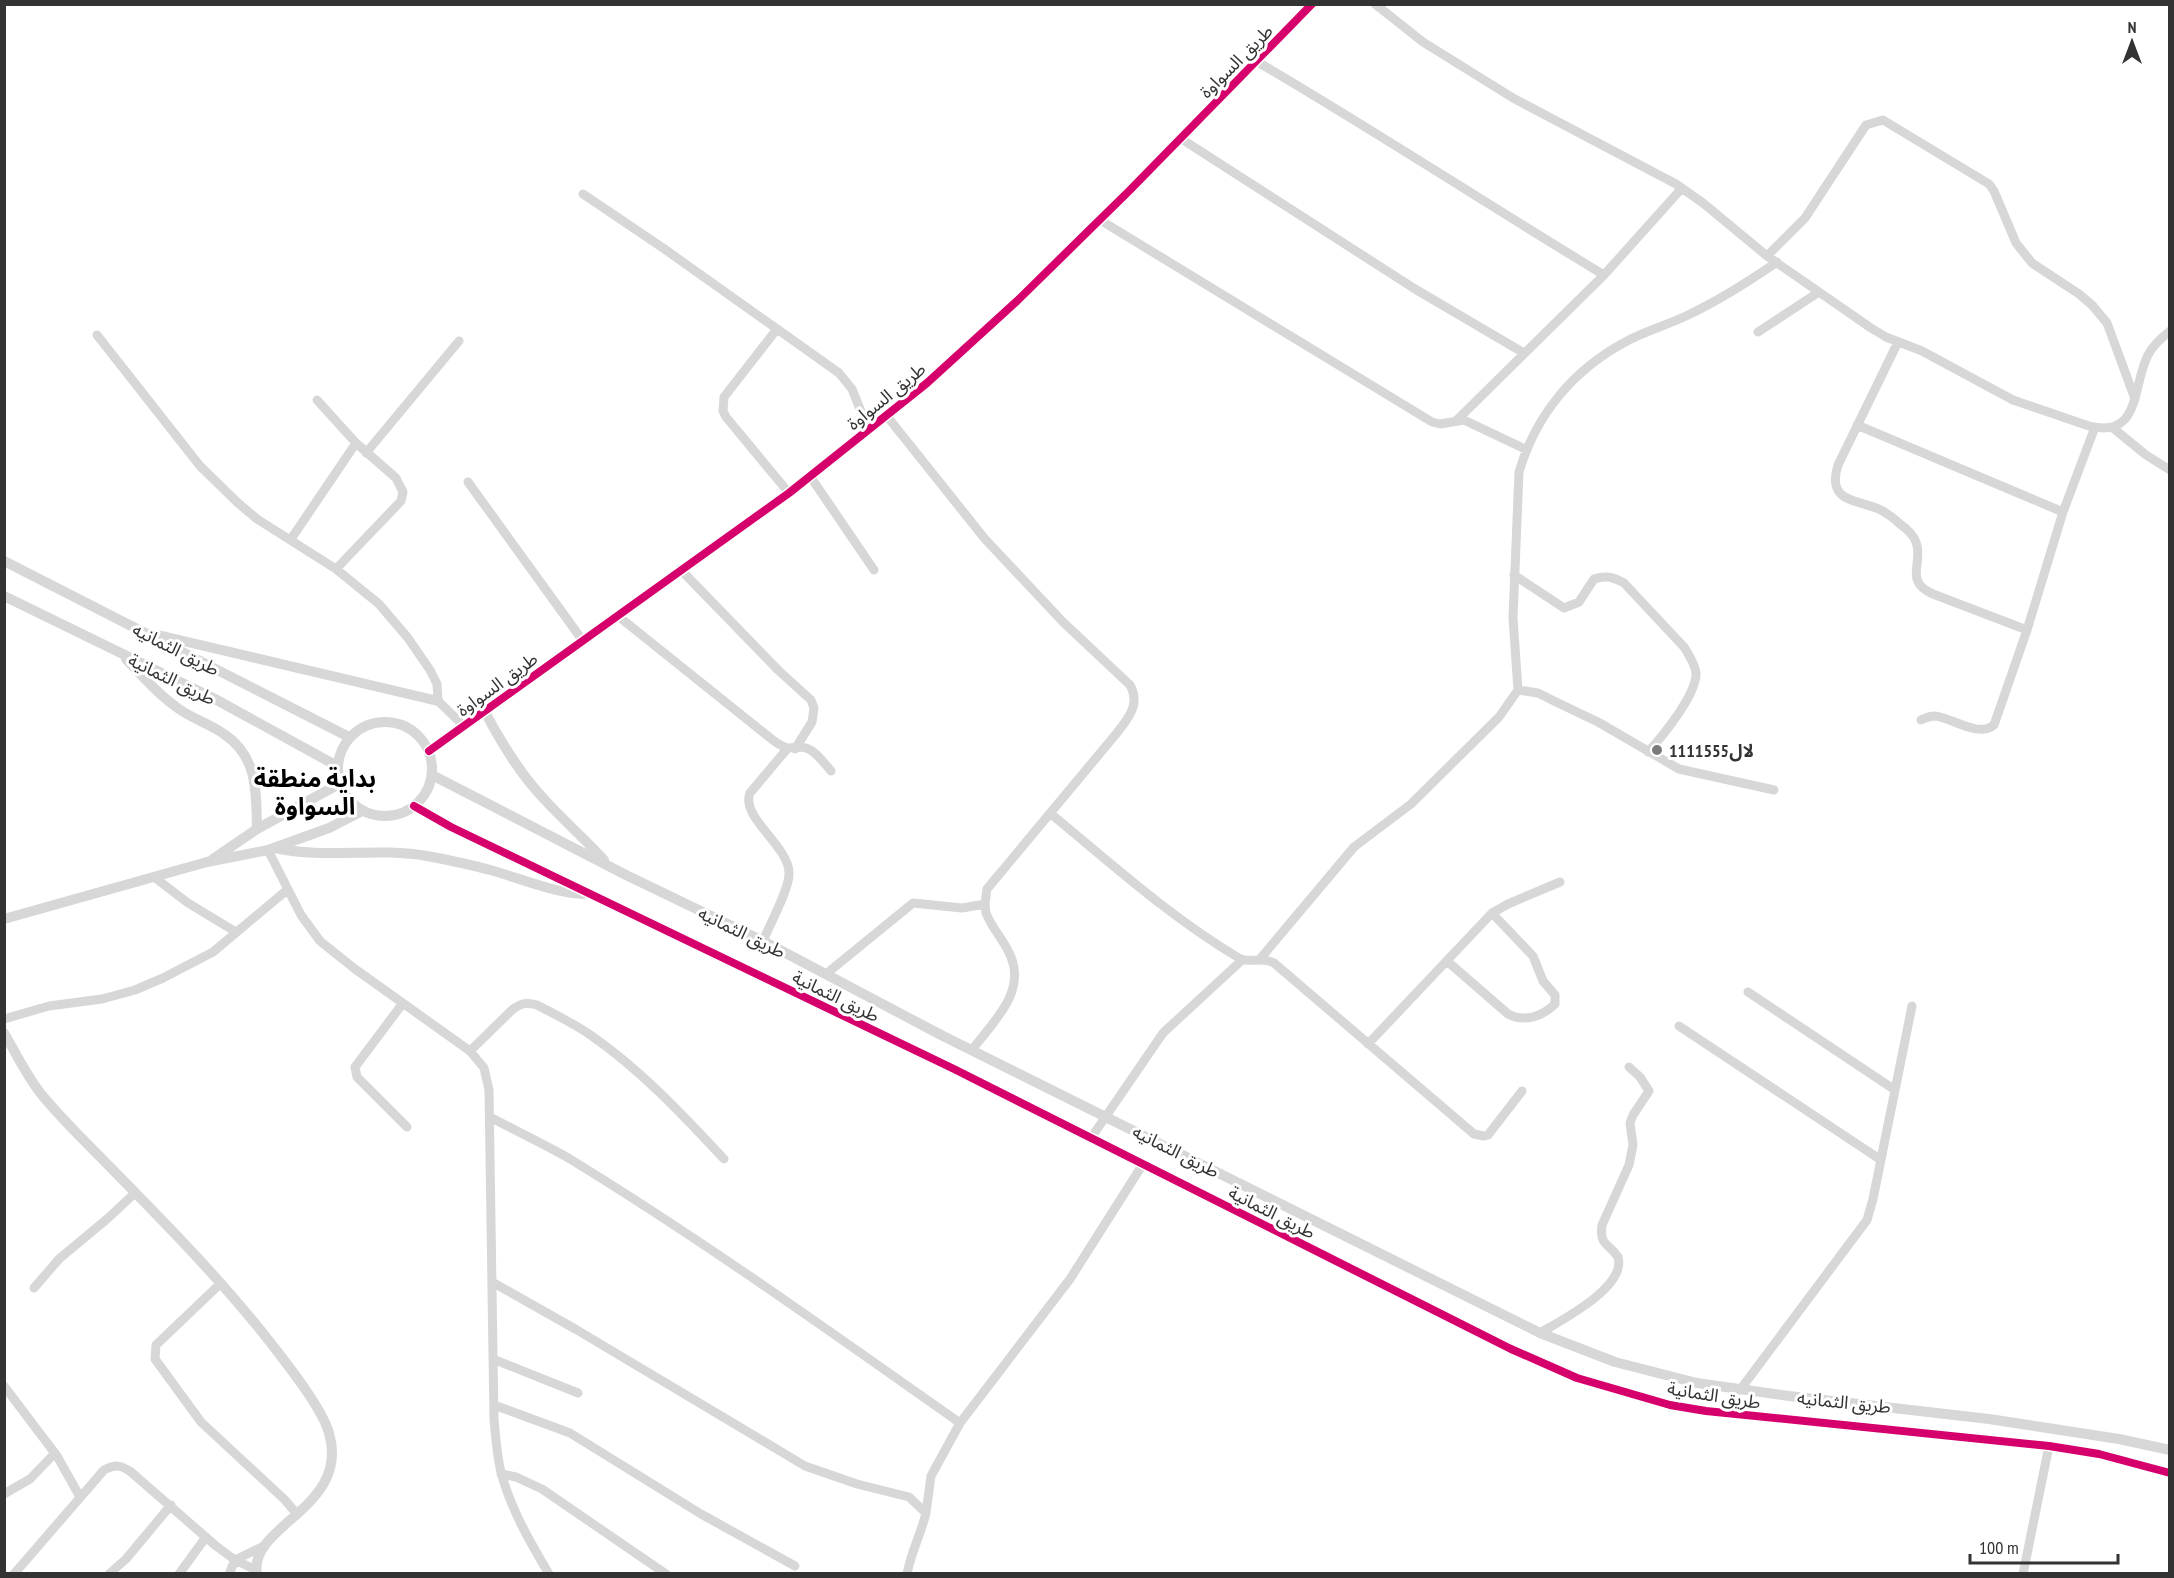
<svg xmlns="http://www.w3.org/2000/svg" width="2174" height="1578" font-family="'PT Sans Narrow','Noto Sans Arabic',sans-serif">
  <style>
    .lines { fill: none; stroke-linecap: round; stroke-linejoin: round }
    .minor { stroke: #d7d7d7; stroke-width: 9 }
    .tertiary { stroke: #d7d7d7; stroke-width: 10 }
    .cycleway-casing { stroke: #fff; stroke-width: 11 }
    .cycleway { stroke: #d6006c; stroke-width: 8 }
    .poi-dot { fill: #7a7a7a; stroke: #fff; stroke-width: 2 }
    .labels { text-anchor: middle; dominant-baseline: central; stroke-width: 6; stroke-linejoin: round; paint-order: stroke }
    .street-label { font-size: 18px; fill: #333; stroke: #fff }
    .poi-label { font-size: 18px; font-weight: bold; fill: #333; stroke: #fff; text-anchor: start }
    .district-label { font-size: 24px; font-weight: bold; fill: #000; stroke: #fff }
  </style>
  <rect width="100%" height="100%" fill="#fff"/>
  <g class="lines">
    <path class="minor" d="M1375,4L1423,42L1513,98L1676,184L1703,203L1767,256L1871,328L1886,337L1922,351L2013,400L2089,426C2141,439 2132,386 2148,355C2153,345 2161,338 2170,331
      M1256,61C1374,130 1488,205 1604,275
      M1180,138L1415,289L1524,353
      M583,194L663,248L839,373L852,389L868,429
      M1100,220L1432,422L1440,424L1464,420L1527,450
      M1767,256L1805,218L1866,125L1883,120L1989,184L1994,191L2016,243L2032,263L2079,294L2092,305L2107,323L2135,399
      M777,329L724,397L723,411L726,417L789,493
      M1758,332L1819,292
      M97,335L200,466L238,503L257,519L336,569L379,604L408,638L430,670L437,684L438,701L464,726
      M1898,342L1838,465C1826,503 1857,499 1881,510C1888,514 1895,519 1900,524C1907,529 1913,534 1916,542C1924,563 1903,581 1933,594L2027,630L2063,512L2095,427
      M317,400L356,443L396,478L403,492L401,501L336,569
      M886,415L985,539L1063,622L1130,685C1141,704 1128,719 1116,734L987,889L985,904L986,913C992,929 1005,941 1011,957C1026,993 992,1023 972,1050
      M1457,420L1604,275L1682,188
      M1857,425L2063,512
      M2113,428L2146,455L2170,470
      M366,453L459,341
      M810,476L874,570
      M468,482L583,641
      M291,539L356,443
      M680,569L778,670L811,700L814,708L812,722L795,749
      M1514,575L1564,608L1579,602L1594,579C1606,575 1613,577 1624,583L1684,647C1689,655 1695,664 1696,673C1697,694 1662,737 1648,752
      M618,616L774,741C793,754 790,744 806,748C816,751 824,763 831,771
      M1518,690L1538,693L1554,701L1598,722L1679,769L1774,790
      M1921,720C1925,718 1930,716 1935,716C1953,718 1978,738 1994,725L2027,630
      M1051,814C1112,864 1170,917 1239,958C1249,964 1261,956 1274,963L1474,1134L1484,1136L1488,1135L1522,1091
      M268,850L301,915L320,941L355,969L470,1051L484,1068L489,1090L494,1420C496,1439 497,1459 502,1476C512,1511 530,1542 549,1574
      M154,877L188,903L236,932
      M763,941C769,926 790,888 789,873C789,846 740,817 750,793L787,749
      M1260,959L1354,847L1411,804L1499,717L1518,690L1513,618L1519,472C1536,414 1574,369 1627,341C1646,331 1667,325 1686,316C1718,301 1748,282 1777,262
      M1447,961L1508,1014C1525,1023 1543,1016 1555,1004V995L1543,981L1533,956L1492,913
      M826,974L913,903L962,908L985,904
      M1748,992L1895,1090
      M403,1003L355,1067L357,1077L407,1127
      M4,1019L49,1006L102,999L135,990L163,978L213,952L287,890
      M1679,1026L1881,1160
      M1368,1044L1492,913L1508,904L1560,882
      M470,1051L513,1009C522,1003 527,1002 537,1005C554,1014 573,1023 589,1034C640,1069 682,1114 724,1159
      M490,1117C516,1131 544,1144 570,1159C704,1241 832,1333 960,1423
      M1091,1138L1163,1033L1242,960
      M492,1282L577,1330L805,1466L857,1484L909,1497L926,1513C921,1534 911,1552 907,1574
      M221,1283L156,1345L155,1359L201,1422L284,1499L297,1514
      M34,1288L59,1259L107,1219L135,1193
      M1540,1333C1560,1321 1627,1287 1618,1257C1609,1243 1599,1246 1602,1225L1629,1165L1633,1145L1630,1123L1633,1115L1649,1091L1640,1077L1629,1067
      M493,1359L578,1393
      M4,1386L57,1456L80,1497
      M1740,1390L1867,1220L1873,1199L1912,1006
      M494,1405L570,1433L701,1514L795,1566
      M501,1474L516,1477L542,1489L666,1574
      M4,1494L30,1479L55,1453
      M926,1513L931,1476L960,1423L1070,1279L1143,1164
      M14,1574L104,1470C116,1464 121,1465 131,1472L216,1546L235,1560L256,1570
      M109,1574L126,1559L171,1505
      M179,1574L206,1537
      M229,1574L235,1560L264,1546
      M2023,1574L2049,1446"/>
    <path class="tertiary" d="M4,561L349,737
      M4,596L215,699L337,766
      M158,635L438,701
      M126,659C143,677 159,695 179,709C193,719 210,724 224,734C258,757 256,791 257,829
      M485,712C502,744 520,774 545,800C564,821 585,839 604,860
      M338 769a47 47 0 1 1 94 0a47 47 0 1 1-94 0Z
      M429,751L789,493L927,383L1017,301L1129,191L1312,4
      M432,775L626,875L763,941L943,1036L1540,1333L1615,1362L1697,1383L1789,1396L1989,1419L2119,1439L2170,1450
      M414,806L451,827L954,1069L1511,1349L1577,1378L1670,1405L1706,1411L2049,1446L2099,1454L2170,1473
      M275,848C325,859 376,847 427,856C449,860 472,865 494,871C524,880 552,892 583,894
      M213,859L257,829L339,784
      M4,919L207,862L268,850L329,828L362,811
      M4,1033C16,1053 27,1077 42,1095C64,1122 90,1146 114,1171C168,1226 222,1281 270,1342C287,1364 322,1408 329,1433C351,1508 248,1525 257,1574"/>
    <g class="cycleway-casing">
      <path id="cycleway" d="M429,751L789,493L927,383L1017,301L1129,191L1312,4
        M414,806L451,827L954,1069L1511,1349L1577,1378L1670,1405L1706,1411L2049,1446L2099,1454L2170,1473"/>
    </g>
    <use href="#cycleway" class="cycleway"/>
  </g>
  <circle class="poi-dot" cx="1657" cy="750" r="6"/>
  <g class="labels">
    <g class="street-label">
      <text transform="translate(1236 61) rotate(-45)">طريق السواوة</text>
      <text transform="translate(886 396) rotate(-39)">طريق السواوة</text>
      <text transform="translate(176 649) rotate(27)">طريق الثمانيه</text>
      <text transform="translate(172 679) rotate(26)">طريق الثمانية</text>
      <text transform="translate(497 684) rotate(-36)">طريق السواوة</text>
      <text transform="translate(742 932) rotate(26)">طريق الثمانيه</text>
      <text transform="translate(836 996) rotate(26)">طريق الثمانية</text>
      <text transform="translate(1176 1151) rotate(27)">طريق الثمانيه</text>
      <text transform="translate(1272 1212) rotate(27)">طريق الثمانية</text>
      <text transform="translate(1714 1395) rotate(9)">طريق الثمانية</text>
      <text transform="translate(1844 1402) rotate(6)">طريق الثمانيه</text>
    </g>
    <g class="poi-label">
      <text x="1669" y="750">1111555لال</text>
    </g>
    <g class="district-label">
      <text x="315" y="778">بداية منطقة<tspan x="315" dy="28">السواوة</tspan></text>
    </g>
  </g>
  <rect width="2174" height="1578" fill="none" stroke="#333333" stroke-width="12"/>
  <g transform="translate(2132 42)" stroke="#ffffff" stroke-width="4.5" paint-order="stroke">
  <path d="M0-4.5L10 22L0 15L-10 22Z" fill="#333333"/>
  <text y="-9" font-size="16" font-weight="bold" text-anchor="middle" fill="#333333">N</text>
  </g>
  <path d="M1970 1554v9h148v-9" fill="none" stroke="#333333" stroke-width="3"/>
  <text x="1979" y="1554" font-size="18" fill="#333333" stroke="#ffffff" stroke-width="4.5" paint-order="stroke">100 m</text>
</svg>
